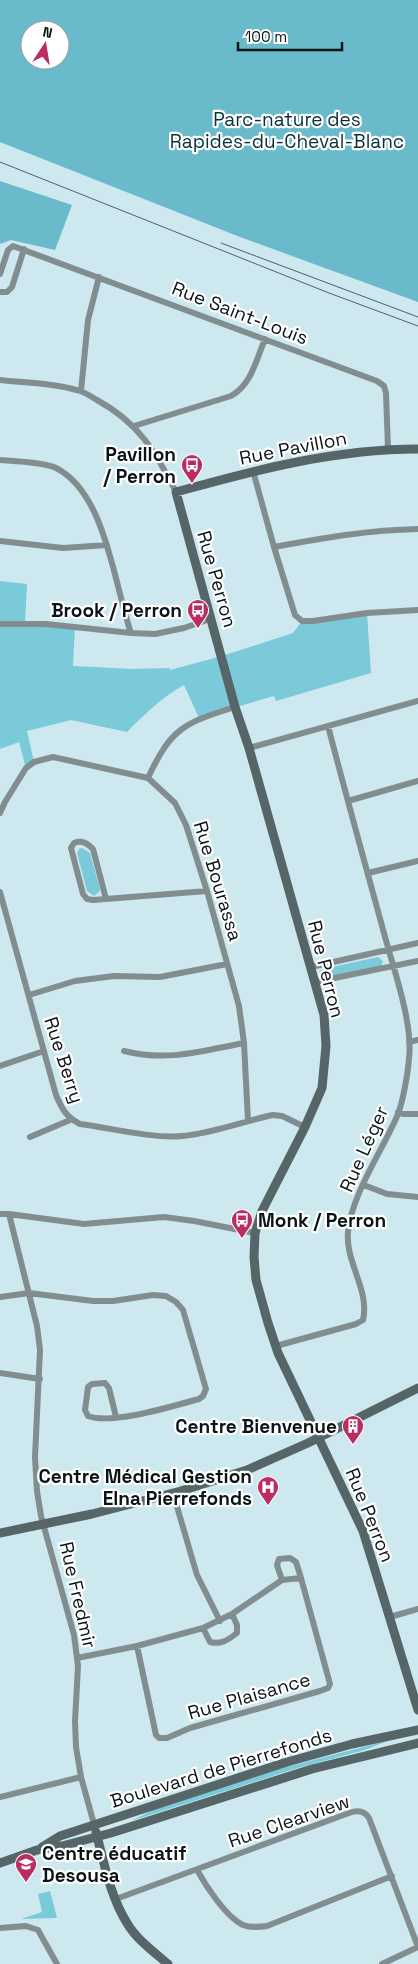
<svg xmlns="http://www.w3.org/2000/svg" width="418" height="1964" font-family="'Space Grotesk',sans-serif">
  <style>
    .green { fill: #7bcada }
    .forest { fill: #69baca; fill-rule: evenodd }
    .lines { fill: none; stroke-linecap: round; stroke-linejoin: round }
    .street { stroke: #828d90; stroke-width: 6 }
    .secondary { stroke: #556568; stroke-width: 9 }
    .tram { stroke: #506063; stroke-width: 1 }
    .labels { text-anchor: middle; dominant-baseline: central; stroke-width: 4.5; stroke-linejoin: round; paint-order: stroke }
    .park-label { font-size: 19px; fill: #073037; stroke: #fff }
    .street-label { font-size: 19px; fill: #0a1416; stroke: #fff }
    .poi-label { font-size: 19px; font-weight: bold; fill: #0a1416; stroke: #fff; text-anchor: end }
  </style>
  <rect width="100%" height="100%" fill="#cde8ee"/>
  <path class="green" d="M0,581L27,584L25,623L75,627L73,666L132,669L170,668V670L222,656L293,633L302,621L367,613L371,673L276,701L274,696L199,718L184,685C162,697 145,714 127,732L71,720L27,731L34,762L26,768L19,742L0,749Z
    M82,848L90,853L100,889L99,892L94,896L87,891L77,853L79,849Z
    M378,957L383,961L381,966L322,978L320,976V971L323,969Z
    M390,1740L365,1750L301,1767L131,1821L155,1809L279,1769Z
    M50,1891L57,1918L21,1919L42,1912L38,1894Z"/>
  <path class="forest" d="M0,0H418V302L240,237L0,142ZM30,30H60V60H30Z
    M0,181L72,205L55,250L11,240L0,244Z"/>
  <g class="lines">
    <path class="street" d="M0,274L8,250L13,246L377,381L384,386L386,393L388,449
      M0,292H7L12,287L24,249
      M0,380C26,383 55,383 80,391C86,393 92,397 97,400C139,423 155,451 176,492
      M81,391L88,320L99,277
      M134,426L231,396C252,384 256,360 265,339
      M0,460C14,461 45,462 56,468C106,493 114,585 131,633
      M253,471L274,547L295,615L302,621H313L367,613L418,610
      M0,541L63,548L107,545
      M274,547C322,538 369,530 418,529
      M0,624H46L131,633L155,634L184,628L210,619
      M249,748L418,701
      M148,778C171,728 184,723 235,707
      M348,801L418,781
      M0,813L5,802L26,768L34,762L53,757L148,778L175,803L186,825L207,891L239,1006L244,1043L248,1121
      M368,873L418,861
      M0,892L56,1095C62,1109 66,1117 80,1124C111,1128 153,1139 183,1136C214,1133 244,1121 273,1115L282,1116L305,1127
      M106,899L93,849C87,843 82,840 74,843L71,848L83,894L87,899L93,900L207,891
      M311,967L418,943
      M315,982L418,961
      M29,995L75,981L114,976L160,977L227,964
      M409,1042L418,1040
      M124,1051C168,1062 201,1051 244,1043
      M0,1066L44,1051
      M398,1112L403,1114H418
      M30,1137L70,1120
      M364,1185L387,1194L418,1197
      M0,1214H9L84,1224L164,1217L194,1221L255,1233
      M9,1214L37,1326L40,1350L35,1457L37,1491L41,1516L74,1635L78,1666L75,1721L76,1747L81,1777L94,1824
      M0,1297L29,1293L93,1301H113L153,1295L166,1296L176,1302L183,1310L206,1389L203,1396L199,1399C173,1406 112,1425 88,1416L85,1410L88,1387L92,1384L105,1383L109,1388L116,1417
      M276,1346L356,1324L363,1320C370,1290 345,1262 348,1232C352,1193 383,1150 398,1114C403,1101 408,1073 409,1058C413,1026 396,976 387,944C367,871 347,799 328,726
      M0,1373L40,1379
      M173,1493L197,1575L220,1621
      M282,1580L277,1565L279,1559L290,1558L296,1562L301,1578
      M390,1617L418,1609
      M203,1628L210,1642C221,1645 228,1640 237,1633V1625L232,1614
      M77,1658L137,1646L203,1628L232,1614L282,1580L301,1578L330,1684L328,1688L320,1691L190,1728L167,1738H159L156,1735L137,1646
      M0,1797L81,1777
      M197,1870C206,1886 226,1917 243,1925C251,1928 259,1927 267,1926L392,1876
      M116,1899L349,1813C357,1810 364,1810 369,1818L418,1947
      M0,1928L26,1926L38,1930L57,1964
      M382,1964L418,1947"/>
    <path class="secondary" d="M418,449C335,449 255,470 176,492L235,707L249,748L324,1015L326,1046L322,1088L305,1127L262,1211L255,1233L254,1257L256,1280L268,1323L278,1353L363,1531L418,1710
      M0,1533L92,1514L181,1491L247,1470L308,1443L418,1388
      M96,1832C104,1862 110,1896 127,1923C136,1939 154,1952 168,1964
      M42,1847L60,1836L287,1762L352,1744L418,1730
      M0,1863L37,1850L62,1846L111,1833L312,1769L418,1743"/>
    <path class="tram" d="M0,162L329,293L418,326
      M221,243L418,317"/>
  </g>
  <defs>
    <g id="bus-pin" transform="scale(1.125)"><path d="M0 17L-7.5 6A9.5 9.5 0 1 1 7.5 6Z" fill="#b92d63" stroke="#fff"/><path d="M-5-6H5V4H4V6H2V4H-2V6H-4V4H-5ZM-3.5-4V0h7V-4ZM-3.5 1.2v1.5H-2V1.2ZM2 1.2v1.5H3.5V1.2Z" fill="#fff"/></g>
    <g id="building-pin" transform="scale(1.125)"><path d="M0 17L-7.5 6A9.5 9.5 0 1 1 7.5 6Z" fill="#b92d63" stroke="#fff"/><path d="M-4-6H4V6H1V3H-1V6H-4ZM-2.5-4.3h1.7v1.8h-1.7ZM.8-4.3h1.7v1.8H.8ZM-2.5-1h1.7V.8h-1.7ZM.8-1h1.7V.8H.8Z" fill="#fff"/></g>
    <g id="hospital-pin" transform="scale(1.125)"><path d="M0 17L-7.5 6A9.5 9.5 0 1 1 7.5 6Z" fill="#b92d63" stroke="#fff"/><path d="M-5-5h3v3.5h4V-5h3V5h-3V1.5h-4V5h-3Z" fill="#fff"/></g>
    <g id="school-pin" transform="scale(1.125)"><path d="M0 17L-7.5 6A9.5 9.5 0 1 1 7.5 6Z" fill="#b92d63" stroke="#fff"/><path d="M0-5L7-2L0 1L-7-2ZM-4 1L0 2.5L4 1V4Q0 6-4 4Z" fill="#fff"/></g>
  </defs>
  <g fill-rule="evenodd">
    <use href="#bus-pin" x="192" y="465"/>
    <use href="#bus-pin" x="198" y="610"/>
    <use href="#bus-pin" x="242" y="1220"/>
    <use href="#building-pin" x="353" y="1426"/>
    <use href="#hospital-pin" x="268" y="1487"/>
    <use href="#school-pin" x="26" y="1864"/>
  </g>
  <g class="labels">
    <g class="park-label">
      <text x="287" y="119">Parc-nature des<tspan x="287" dy="22">Rapides-du-Cheval-Blanc</tspan></text>
    </g>
    <g class="street-label">
      <text transform="translate(240 313) rotate(21)">Rue Saint-Louis</text>
      <text transform="translate(293 448) rotate(-11)">Rue Pavillon</text>
      <text transform="translate(217 579) rotate(74)">Rue Perron</text>
      <text transform="translate(218 881) rotate(73)">Rue Bourassa</text>
      <text transform="translate(326 969) rotate(76)">Rue Perron</text>
      <text transform="translate(64 1060) rotate(72)">Rue Berry</text>
      <text transform="translate(364 1149) rotate(-66)">Rue Léger</text>
      <text transform="translate(370 1515) rotate(68)">Rue Perron</text>
      <text transform="translate(78 1595) rotate(77)">Rue Fredmir</text>
      <text transform="translate(249 1696) rotate(-16)">Rue Plaisance</text>
      <text transform="translate(221 1768) rotate(-17)">Boulevard de Pierrefonds</text>
      <text transform="translate(289 1821) rotate(-19)">Rue Clearview</text>
    </g>
    <g class="poi-label">
      <text x="176" y="454">Pavillon<tspan x="176" dy="22">/ Perron</tspan></text>
      <text x="182" y="610">Brook / Perron</text>
      <text x="258" y="1220" text-anchor="start">Monk / Perron</text>
      <text x="337" y="1426">Centre Bienvenue</text>
      <text x="252" y="1476">Centre Médical Gestion<tspan x="252" dy="22">Elna Pierrefonds</tspan></text>
      <text x="42" y="1853" text-anchor="start">Centre éducatif<tspan x="42" dy="22">Desousa</tspan></text>
    </g>
  </g>
  <g transform="translate(45 45) rotate(12)"><circle r="24" fill="#ffffff" stroke="#9da1a2"/>
  <path d="M0-4L9 19L0 12L-9 19Z" fill="#b92d63"/>
  <text y="-8" font-size="14" font-weight="bold" text-anchor="middle" fill="#0a1416">N</text>
  </g>
  <path d="M238 42v8h104v-8" fill="none" stroke="#0a1416" stroke-width="2.5"/>
  <text x="245" y="42" font-size="15" fill="#0a1416" stroke="#ffffff" stroke-width="4" paint-order="stroke">100 m</text>
</svg>
